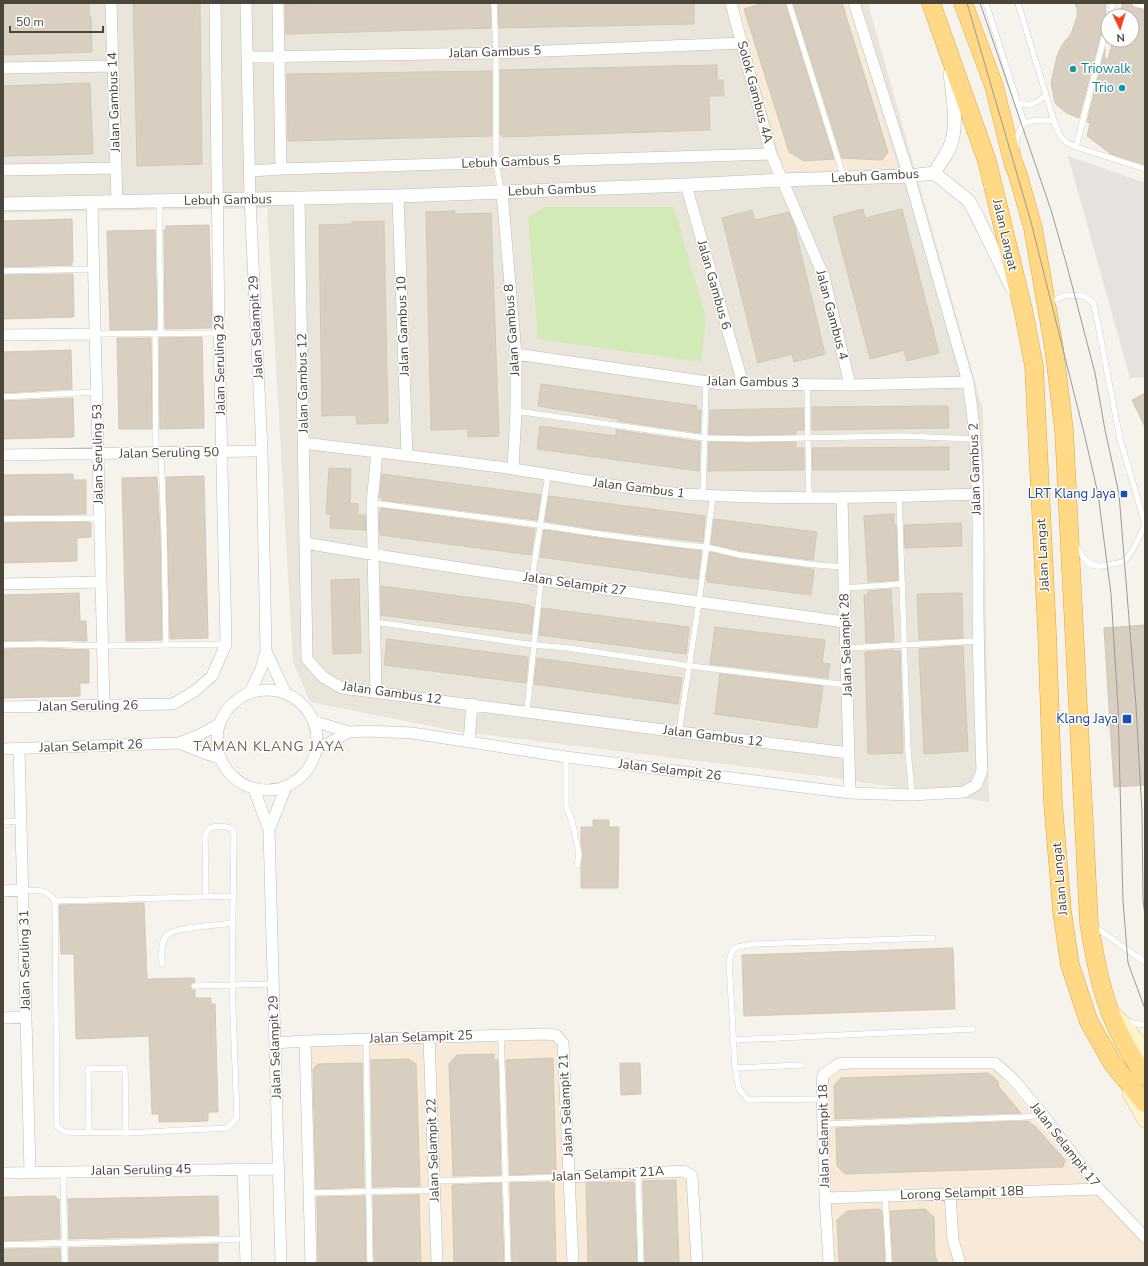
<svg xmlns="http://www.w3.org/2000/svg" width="1148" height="1266" font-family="'Nunito Sans',sans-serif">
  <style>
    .residential { fill: #eae5da }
    .commercial { fill: #f7ead8 }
    .industrial { fill: #e6e2dd }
    .green { fill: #d2eab5 }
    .building { fill: #d8cfc1; stroke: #d3c7b4 }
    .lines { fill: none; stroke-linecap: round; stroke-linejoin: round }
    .service-casing { stroke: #c2bbae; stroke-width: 6 }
    .minor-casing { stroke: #c2bbae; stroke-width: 12 }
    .tertiary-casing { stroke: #c2bbae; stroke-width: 14 }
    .secondary-casing { stroke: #d6c79b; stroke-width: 16 }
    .trunk-casing { stroke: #e0a43c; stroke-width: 19 }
    .service { stroke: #fff; stroke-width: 5.5 }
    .minor { stroke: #fff; stroke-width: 11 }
    .tertiary { stroke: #fff; stroke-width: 13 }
    .secondary { stroke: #fff3cd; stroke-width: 15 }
    .trunk { stroke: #ffd985; stroke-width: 18 }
    .tram { stroke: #9a9a9a; stroke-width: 1 }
    .culture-dot { fill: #0f9aa8; stroke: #fff; stroke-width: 1.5 }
    .transit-dot { fill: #1a4fb4; stroke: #fff; stroke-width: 1.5 }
    .labels { text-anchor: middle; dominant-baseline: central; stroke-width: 3; stroke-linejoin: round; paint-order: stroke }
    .street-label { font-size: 13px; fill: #4b4439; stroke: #fff }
    .culture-label { font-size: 13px; fill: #0d838f; stroke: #fff; text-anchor: start }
    .transit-label { font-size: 13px; fill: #164399; stroke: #fff; text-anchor: end }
    .neighbourhood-label { font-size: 14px; letter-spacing: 1px; fill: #6e6250; stroke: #fff }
  </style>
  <rect width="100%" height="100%" fill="#f6f3ec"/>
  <path class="residential" d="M3,3H868L983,410L989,802L836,778L455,731L310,702L293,662L267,208L3,213Z"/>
  <path class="commercial" d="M741,3H848L898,168L785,172L736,4Z
    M543,1039L554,1040L558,1045L564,1181L681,1175L689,1180L692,1263H317L309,1046Z
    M993,1067L1098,1196L1145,1245V1263H834L830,1187L828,1077L842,1068Z"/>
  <path class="industrial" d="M1068,156L1145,183V379L1143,377L1130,378Z"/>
  <path class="green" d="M544,207H674L706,318L701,362L538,339L528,218Z"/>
  <path class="building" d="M3,3H89V17L91,16L92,52L3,55Z
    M133,3H200L202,164L137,166Z
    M332,3H490L491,28L286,34L285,4Z
    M498,3H694V24L499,28Z
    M764,3H785L834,159L804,161L789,152L744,9Z
    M793,3H842L888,152L882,160L842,158Z
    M1075,3H1106L1105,18L1079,118L1066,113L1055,103L1051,83L1057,56L1062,45L1071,34L1077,17V9Z
    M1123,3H1131L1133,7L1145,10V165L1111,154L1087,136L1090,123L1087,122L1105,49V59H1108L1113,40H1132V16H1119Z
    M717,65V80H723L724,96H709L710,130L503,137V135H500V70Z
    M492,71V136L288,141L287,74Z
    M90,83L93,154L3,156V86Z
    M863,209L865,218L902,209L939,353L907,361L904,350L870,359L833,217Z
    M752,210L755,220L789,212L794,224L825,354L794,362L792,354L758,363L722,218Z
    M455,211V214L491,213L499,436L468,437V429L431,430L426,212Z
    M72,219L73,262H72V265L3,267V221Z
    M384,221L388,423L357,424L356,415L322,416L319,225L352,224V222Z
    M209,225L212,328L165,329L164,230H166V226Z
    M155,230L157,329L110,330L107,231Z
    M73,274L74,317L3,319V275Z
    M202,337L204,428L160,429L159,338Z
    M117,338H151L152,429H119Z
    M71,350L72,389L3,393V352Z
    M541,384L697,406L696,410H701L700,433L618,421V419L538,406Z
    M1145,393V427L1132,400Z
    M73,398L74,437L3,439V401Z
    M948,406L949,428L812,430V407Z
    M803,408L804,430H796V434L748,435L709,434L710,410Z
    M540,426L616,436V430L700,442L699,471L537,449Z
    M709,442L748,443L796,442V448H804V470L708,471Z
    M949,447V470H813L812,448Z
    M329,468L351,469L350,503L358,504V515H365L366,530L330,528L331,514H326Z
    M73,474V480H86V514L3,515V475Z
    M382,474L541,495L537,520L382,500V497H380Z
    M204,476L208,638L170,639L166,477Z
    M157,477L160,530L162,640L126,641L122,478Z
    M549,496L705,516L703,542L593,529L545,521Z
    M381,508L535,529L531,555L380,535L379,516Z
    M894,514V525H896L898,580L868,582L864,516Z
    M714,519L817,532L813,560L741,551L711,544Z
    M87,522L91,523V537L77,538V561L3,563V523Z
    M961,523L962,546L905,548L904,525Z
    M544,530L591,537L701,551L698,579L540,557Z
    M710,552L739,559L812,569L814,570L811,595L707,582L708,580H706Z
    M359,579L361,653L333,654L331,580Z
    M381,586L530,605V607H534L531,634L381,615Z
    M891,589L894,641L866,643L864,595H868V591Z
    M79,593L80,621H86L87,641L40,640L3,641V595Z
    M962,593L963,638L919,640L917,594Z
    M542,608L689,627L686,654L539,635Z
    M1145,625V785L1114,787L1104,628Z
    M715,627L825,640L822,663L830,664L828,678L710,664Z
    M387,639L528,657L526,683L384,665Z
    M963,646L968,751L924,754L919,649Z
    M40,648L89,650V683H80V696L3,698V649Z
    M894,650V651H900L903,753L868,754L865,652Z
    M537,658L682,678L678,704L534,684Z
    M720,674L823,686L817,728L715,714Z
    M593,820H609V827H619L618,888H581V866L583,854L581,845V827H593Z
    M144,903L147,979L194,978L195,982L191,983L190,986L192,990H195V998H211V1004H215L218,1112H208V1121L159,1122V1114H152L149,1036L76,1039L74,954H61L59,905Z
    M953,948L955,1009L744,1016L742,955Z
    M494,1054V1060H498L501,1175L453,1176L449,1064L457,1055Z
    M553,1058L556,1170H554V1173L510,1175L506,1060Z
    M408,1059L416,1064L420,1186L373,1187L371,1060Z
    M362,1063L364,1187L316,1189L313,1069L318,1064Z
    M620,1063H640L641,1094L621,1095Z
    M988,1073L998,1081L999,1087L1021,1113L835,1119L834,1086L841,1078Z
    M1028,1121L1032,1125H1034L1065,1160L1063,1167L845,1174L837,1166L836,1128Z
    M676,1180L679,1263H645L643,1181Z
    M554,1182L556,1263H512L510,1183Z
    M634,1182L637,1263H588L586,1183Z
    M501,1183L504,1263H454L452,1185Z
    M419,1195L421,1263H374L373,1196Z
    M56,1196V1199H59L60,1239L3,1241V1197Z
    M218,1196L219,1235L69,1239L68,1199Z
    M365,1196L366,1263H318L317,1197Z
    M880,1209V1211H882L885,1263H839L837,1220L847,1211Z
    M925,1209L934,1217L935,1255L938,1263H893L890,1211Z
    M218,1244V1263H69V1248Z
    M60,1248L61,1263H3V1249Z"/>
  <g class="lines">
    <g class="service-casing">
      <path id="service" d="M494,3L496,53V163L501,192
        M789,3L844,178
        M986,3L1024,123
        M1018,3L1054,121
        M1135,3L1145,6
        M1109,16L1113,3
        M1018,103C1031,106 1036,104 1046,95
        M1016,146L1017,137L1024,123C1035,120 1043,119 1054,121C1060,137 1060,140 1076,147L1145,169
        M1076,147L1108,22
        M159,202L161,334
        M3,271L93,269
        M1051,306L1054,300L1067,295L1084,296L1094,304L1120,439L1145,524
        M95,334L219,333
        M155,334L156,453
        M807,384L809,497
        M3,397L96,392
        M516,411L705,438L748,439L902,436L975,439
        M161,453L164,530L166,645
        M703,495L706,382
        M899,497L908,751L912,795
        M372,503L540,525L592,533L684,545L706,547L740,555L817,565L844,567
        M3,519L100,518
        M1076,545C1084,561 1091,571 1112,564C1116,563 1121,563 1124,561C1131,555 1141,534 1145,525
        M532,578L548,475
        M845,588L903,584
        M375,622L534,645L568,648L690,666L847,685
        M3,645L40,644L103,646L226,644
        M846,648L978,641
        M527,711L541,579
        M679,732L699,602L713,495
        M566,757V806L572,821L579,854L577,866
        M3,822L21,821
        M23,890C38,891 46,888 55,901L57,1126L64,1132L126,1133L227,1128L237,1118L232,985L273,984
        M55,901L234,896
        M1094,926L1136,956L1145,961
        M162,964C162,956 160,943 166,936C173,927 220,925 233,923
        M194,986L232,985L234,836L233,830C228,826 213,824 208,830C207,832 206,834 205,836L206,897
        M1126,1022L1145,1025
        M501,1035L508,1263
        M366,1039L370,1263
        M732,1040L973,1029
        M735,1068L802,1065
        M822,1099L748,1100L739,1089L735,1068L729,961L732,951L737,947L754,944L933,938
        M824,1124L1025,1117L1042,1115
        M89,1133L88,1069L125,1068L126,1133
        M63,1172L65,1263
        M638,1173L641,1263
        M434,1181L569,1177
        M309,1193L435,1190
        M885,1196L889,1263
        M3,1245L245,1239"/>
    </g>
    <g class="minor-casing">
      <path id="minor" d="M111,3L117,202
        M246,3L250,199L262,451L266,651L261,669L249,694
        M278,3L281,169
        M731,3L771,154L824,277L850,385
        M247,57L496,53L743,43
        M3,68L113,66
        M3,170L116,168
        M250,171L281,169L771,154
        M686,185L743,384
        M502,192L516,354V411L513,469
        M398,196L407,455
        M299,198L307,659L323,677L342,688L679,732L849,753
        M92,202L104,705
        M3,335L95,334
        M516,354L722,384L850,385L968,382
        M304,443C373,452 444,459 513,469C576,478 638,492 702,495C794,500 886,497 978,494
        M3,455L262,451
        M842,497L845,622L850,793
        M305,543C484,574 665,597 845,622
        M3,584L101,582
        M266,651L286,694
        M217 740a50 50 0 1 1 100 0a50 50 0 1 1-100 0Z
        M376,692L372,503L377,452
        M3,707L173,704L195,691L212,676L226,644L219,333L215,3
        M313,721L349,732
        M469,742L472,704
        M179,743L201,752L219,758
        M3,749L179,743L201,734L219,724
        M19,749L30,1172
        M316,750L349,732L367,731L412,733L566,757L850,793L912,795L964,792L976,785L982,771C980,714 978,657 978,599C978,527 980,454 968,382L909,176L854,3
        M254,789L269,830L281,1263
        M269,830L286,787
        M3,891L23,890
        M3,1018L26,1017
        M429,1037L437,1263
        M305,1041L311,1263
        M275,1043L305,1041L546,1034L556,1035L563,1043L573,1263
        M243,1169L246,1263
        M3,1173L279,1169
        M569,1177L684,1171L692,1176L697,1263
        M950,1194L953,1240L960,1263
        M825,1198L1099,1189
        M829,1263L825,1198L822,1086L823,1075L838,1064L849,1063H995L1013,1079L1043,1115L1099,1189L1145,1237"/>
    </g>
    <g class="tertiary-casing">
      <path id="tertiary" d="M934,173C939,165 945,157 949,149C959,127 953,97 950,74
        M3,204L398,196L686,185L781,180L909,176L934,173L968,200L976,214L1012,288"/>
    </g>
    <g class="secondary-casing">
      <path id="secondary" d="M1114,1014L1122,1022L1145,1051
        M1130,1093L1145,1120"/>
    </g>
    <g class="trunk-casing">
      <path id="trunk" d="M931,3L987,161L1023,309L1034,366L1047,632L1053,803L1062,911L1070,965L1089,1022L1113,1064L1145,1103
        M963,3L994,86L1013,162L1018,175L1033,228L1054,348L1064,430L1089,923C1094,952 1099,983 1110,1012C1119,1035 1131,1056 1145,1076"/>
    </g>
    <use href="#service" class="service"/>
    <use href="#minor" class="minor"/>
    <use href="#tertiary" class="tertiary"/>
    <use href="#secondary" class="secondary"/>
    <use href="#trunk" class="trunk"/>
    <path class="tram" d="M967,3L1031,222L1085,437L1098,494L1111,594L1118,706L1123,901L1128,963L1145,1009
      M980,3L1051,210L1067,266L1095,373L1105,430L1119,494L1136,706L1142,813L1143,900L1145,916"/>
  </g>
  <g class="culture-dot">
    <circle cx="1073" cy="69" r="4"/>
    <circle cx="1122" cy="88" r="4"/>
  </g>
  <g class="transit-dot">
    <rect x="1120" y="490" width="8" height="8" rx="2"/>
    <rect x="1122" y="714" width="10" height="10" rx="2"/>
  </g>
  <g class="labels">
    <g class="street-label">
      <text transform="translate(495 52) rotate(-2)">Jalan Gambus 5</text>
      <text transform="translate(755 92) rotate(75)">Solok Gambus 4A</text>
      <text transform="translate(114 102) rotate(-92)">Jalan Gambus 14</text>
      <text transform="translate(511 162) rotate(-2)">Lebuh Gambus 5</text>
      <text transform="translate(875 176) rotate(-3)">Lebuh Gambus</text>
      <text transform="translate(552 190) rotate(-2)">Lebuh Gambus</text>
      <text transform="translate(228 200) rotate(-1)">Lebuh Gambus</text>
      <text transform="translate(1005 235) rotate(77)">Jalan Langat</text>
      <text transform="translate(714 285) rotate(74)">Jalan Gambus 6</text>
      <text transform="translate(832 315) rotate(75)">Jalan Gambus 4</text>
      <text transform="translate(403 326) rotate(-92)">Jalan Gambus 10</text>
      <text transform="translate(256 327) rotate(-93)">Jalan Selampit 29</text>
      <text transform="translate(512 330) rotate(-94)">Jalan Gambus 8</text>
      <text transform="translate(220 365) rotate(-91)">Jalan Seruling 29</text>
      <text transform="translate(753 382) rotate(1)">Jalan Gambus 3</text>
      <text transform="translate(303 383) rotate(-91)">Jalan Gambus 12</text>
      <text transform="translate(169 453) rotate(-1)">Jalan Seruling 50</text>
      <text transform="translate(98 454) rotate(-91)">Jalan Seruling 53</text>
      <text transform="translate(975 469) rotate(-92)">Jalan Gambus 2</text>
      <text transform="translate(639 488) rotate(7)">Jalan Gambus 1</text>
      <text transform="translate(1043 555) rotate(-93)">Jalan Langat</text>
      <text transform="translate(575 584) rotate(8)">Jalan Selampit 27</text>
      <text transform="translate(846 645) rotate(-92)">Jalan Selampit 28</text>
      <text transform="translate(392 693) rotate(8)">Jalan Gambus 12</text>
      <text transform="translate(88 706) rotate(-1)">Jalan Seruling 26</text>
      <text transform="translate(713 736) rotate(7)">Jalan Gambus 12</text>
      <text transform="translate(91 746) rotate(-2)">Jalan Selampit 26</text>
      <text transform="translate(670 770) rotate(7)">Jalan Selampit 26</text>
      <text transform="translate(1060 879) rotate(-95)">Jalan Langat</text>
      <text transform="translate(25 960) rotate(-91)">Jalan Seruling 31</text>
      <text transform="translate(421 1037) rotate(-2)">Jalan Selampit 25</text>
      <text transform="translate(275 1047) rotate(-92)">Jalan Selampit 29</text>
      <text transform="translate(566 1105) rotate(-93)">Jalan Selampit 21</text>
      <text transform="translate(824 1136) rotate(-91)">Jalan Selampit 18</text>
      <text transform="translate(1065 1145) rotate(52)">Jalan Selampit 17</text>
      <text transform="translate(433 1150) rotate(-92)">Jalan Selampit 22</text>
      <text transform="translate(141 1170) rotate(-1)">Jalan Seruling 45</text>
      <text transform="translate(608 1174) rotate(-3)">Jalan Selampit 21A</text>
      <text transform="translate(962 1193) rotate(-2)">Lorong Selampit 18B</text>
    </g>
    <g class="culture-label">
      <text x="1081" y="69">Triowalk</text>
      <text x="1114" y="88" text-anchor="end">Trio</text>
    </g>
    <g class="transit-label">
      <text x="1116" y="494">LRT Klang Jaya</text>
      <text x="1118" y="719">Klang Jaya</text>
    </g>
    <g class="neighbourhood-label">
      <text x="269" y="746">TAMAN KLANG JAYA</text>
    </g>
  </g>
  <rect width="1148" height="1266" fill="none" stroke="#4b4439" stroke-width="8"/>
  <g transform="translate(1120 28) rotate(176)"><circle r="19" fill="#ffffff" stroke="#b7b4b0"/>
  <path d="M0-3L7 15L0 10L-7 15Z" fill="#fc3f1d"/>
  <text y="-6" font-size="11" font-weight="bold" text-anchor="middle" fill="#4b4439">N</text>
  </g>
  <path d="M10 26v6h93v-6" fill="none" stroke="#4b4439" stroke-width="2"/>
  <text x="16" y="26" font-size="12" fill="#4b4439" stroke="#ffffff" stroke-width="3" paint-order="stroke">50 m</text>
</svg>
